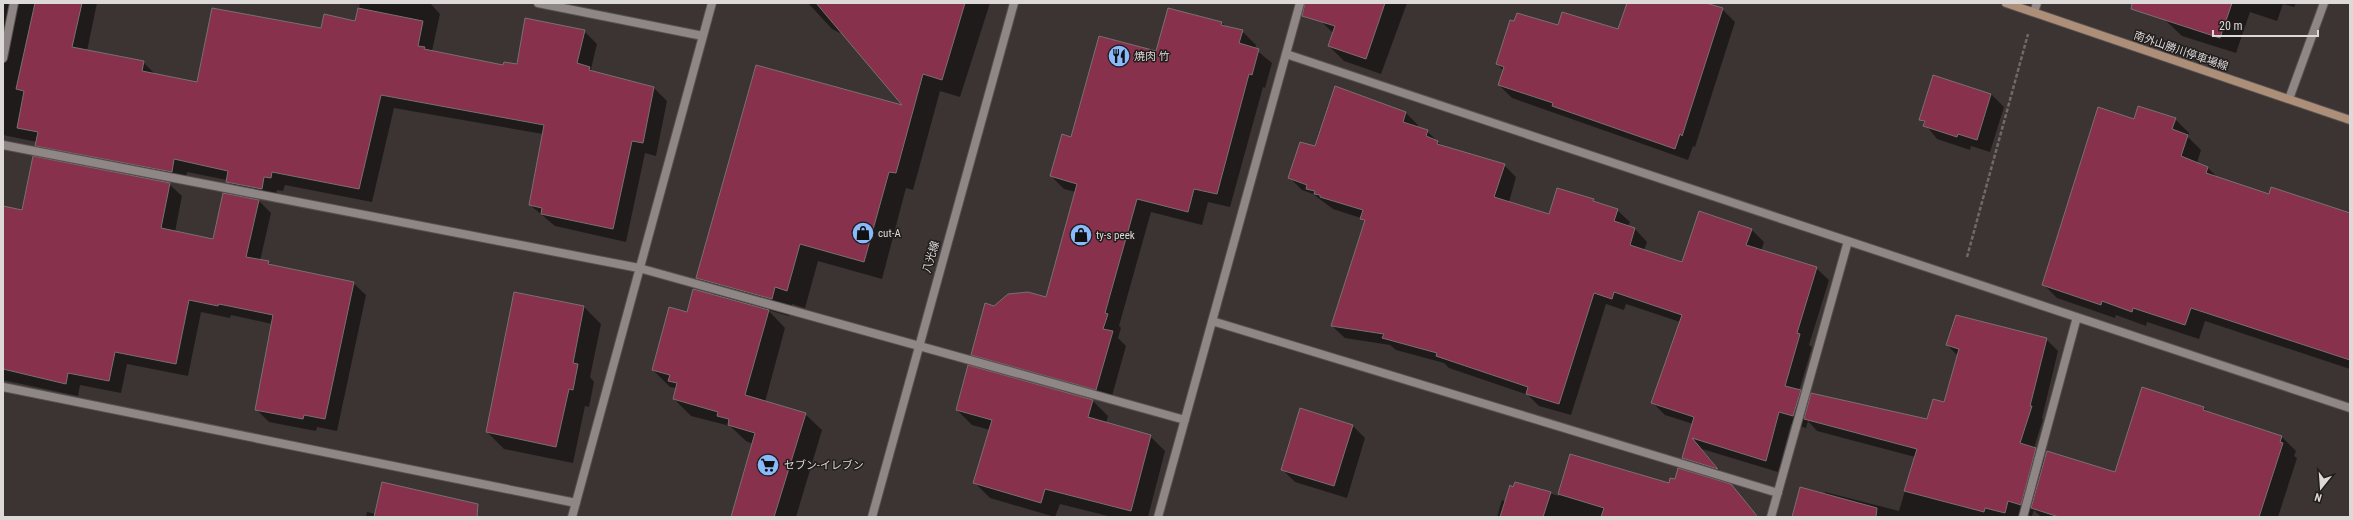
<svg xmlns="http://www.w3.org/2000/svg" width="2353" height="520" font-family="'Roboto Condensed','Noto Sans JP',sans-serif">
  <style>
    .shadow { fill: #0007 }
    .building { fill: #88314d; stroke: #787072 }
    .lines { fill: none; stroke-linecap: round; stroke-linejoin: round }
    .minor-casing { stroke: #565150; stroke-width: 10 }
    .tertiary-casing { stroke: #565150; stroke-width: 10 }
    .secondary-casing { stroke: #565150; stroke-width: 10 }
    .path { stroke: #6f6968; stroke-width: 2.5; stroke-dasharray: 4 2; stroke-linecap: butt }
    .minor { stroke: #8f8785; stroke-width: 8 }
    .tertiary { stroke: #8f8785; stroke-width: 8 }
    .secondary { stroke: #ad8e78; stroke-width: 8 }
    .labels { text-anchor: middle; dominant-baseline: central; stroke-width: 3; stroke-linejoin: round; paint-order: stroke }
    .street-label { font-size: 11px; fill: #ddd9d8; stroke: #201d1c }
    .poi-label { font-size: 11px; fill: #ddd9d8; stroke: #201d1c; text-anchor: start }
  </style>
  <rect width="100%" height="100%" fill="#3b3433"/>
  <path class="shadow" d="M3,3H97L87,51L143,62L156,75L198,83L322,30L356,22L360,3H430L440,14L432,51L504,66H518L584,31L597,44L591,69L594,72L654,88L667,101L656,156L645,153L626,242L555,226L530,205L543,134L394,108L372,202L285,185L283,191L277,190L274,202L240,195L227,180L187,172L185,184L49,158L36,145L37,142L3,135Z
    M808,3H990L960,97L940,91L913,190L906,188L882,279L818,261L805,308L792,304L789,316L768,310L785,328L765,402L805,414L822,430L796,517H732L753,444L746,441L730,426L691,416L674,399L676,388L670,387L653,370L688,313L715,296L697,278L905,107L844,35L832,29Z
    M1327,3H1407L1381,74L1344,61L1329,46L1333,33L1321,21Z
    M1628,3H1703L1722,9L1735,22L1695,147L1693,146L1688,160L1512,98L1499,85L1504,71L1497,64L1559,26L1619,31Z
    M2171,3H2296L2294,7L2283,4L2277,21L2250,12L2236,53L2182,36L2165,20Z
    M1169,9L1222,23L1227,27L1242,31L1256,45L1255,49L1272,63L1265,88L1263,87L1230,207L1208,202L1202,225L1151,212L1119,326L1121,328L1118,338L1126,346L1110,403L986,368L972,354L1046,298L1076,192L1064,189L1051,176L1072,138L1157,53Z
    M1991,94L2004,107L1990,152L1971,146L1970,150L1937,139L1921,119Z
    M1406,113L1418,125L1417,128L1427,131L1442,146L1504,165L1516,177L1509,202L1550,215L1593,200L1597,203L1617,210L1630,222L1628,227L1635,229L1647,242L1644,250L1683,263L1752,230L1764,242L1761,251L1816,268L1829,280L1809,345L1812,347L1799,391L1810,401L1927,420L1945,404L1958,356L1947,345L2046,339L2058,351L2042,418L2043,419L2034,448L2046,459L2116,473L2143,388L2204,408L2210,414L2282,437L2296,451L2294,456L2297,458L2278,517H2041L2034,510L2032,516L2020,513L2019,517H1793L1824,495L1825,492L1899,511L1915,457L1817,431L1808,421L1806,428L1791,424L1778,472L1702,449L1728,480L1695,470L1683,458L1693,424L1665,415L1652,402L1680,322L1626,304L1624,310L1606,304L1571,415L1539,406L1528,395L1449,368L1444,363L1396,350L1390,345L1345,338L1332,326L1365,222L1361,218L1333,209L1313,194L1302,190L1290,178L1316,148Z
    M2175,119L2189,133L2188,137L2201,150L2197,163L2208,168L2219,179L2269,195L2350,214V369L2205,321L2199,339L2147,322L2146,326L2116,315L2115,318L2057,298L2043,284L2135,120Z
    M169,184L182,196L175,232L214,240L259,201L271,213L260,261L269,262L272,266L353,283L366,295L337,431L317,427L316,431L269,422L256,409L272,324L231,315L230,318L201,312L188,376L127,364L121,393L80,385L78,396L3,380V207L23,211Z
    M515,293L584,307L601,324L590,377L594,382L589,407L585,406L573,463L504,449L487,432Z
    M969,367L1093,401L1108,416L1106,423L1150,436L1165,451L1148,517H1112L1060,504L1055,517L990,498L975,483L990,430L972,425L957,410Z
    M1352,425L1365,438L1347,498L1295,482L1282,469Z
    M1571,455L1669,485H1730L1759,517H1497L1502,500L1506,502L1516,483L1559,496Z
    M367,512L376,514L461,517H366Z"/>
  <path class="building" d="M35,3H82L72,47L144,61L142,71L197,82L212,8L321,28L324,14L355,21L358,8L423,21L418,46L425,47L424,49L503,65L504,62L517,64L525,18L585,30L577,63L590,67L589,70L654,87L643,143L632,141L613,229L541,214L542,208L529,205L544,125L381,95L359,189L272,172L271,178L264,177L262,189L226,182L228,171L174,159L172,172L35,146L38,132L17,128L24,91L16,89Z
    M816,3H965L942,80L923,74L896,173L889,172L864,262L800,244L787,291L775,287L772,299L696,278L756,65L902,105Z
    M1305,3H1385L1366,59L1328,46L1335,26L1302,16Z
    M1627,3H1706L1723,8L1682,136L1680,134L1675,149L1552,106L1553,103L1498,85L1504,67L1496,64L1510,20L1514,21L1517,13L1558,25L1562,12L1618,29Z
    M2132,3H2232L2220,38L2131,9Z
    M1168,8L1222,22L1221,25L1243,30L1239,43L1259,49L1252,75L1249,74L1217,194L1194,189L1188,212L1137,199L1105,313L1108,314L1103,329L1113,331L1096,390L971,355L985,303L994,306L1008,294L1028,292L1046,297L1077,184L1050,176L1062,134L1071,137L1099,36L1156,51Z
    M1933,75L1991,94L1977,140L1958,134L1957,137L1923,126L1925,121L1919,120Z
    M1335,86L1406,112L1403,122L1428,130L1426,136L1438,141L1437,144L1505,164L1494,197L1549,214L1557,188L1594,199L1593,201L1618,209L1614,221L1635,228L1630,245L1682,262L1699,211L1752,229L1746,245L1817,267L1797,333L1800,334L1785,386L1801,390L1793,416L1779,412L1766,461L1692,438L1718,469L1682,458L1694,417L1651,403L1682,315L1614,292L1612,299L1594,293L1559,404L1526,394L1528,387L1436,356L1437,353L1382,338L1384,334L1331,326L1365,220L1360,219L1363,210L1320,197V195L1314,194L1315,191L1306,189L1307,185L1288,178L1300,142L1315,146Z
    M2138,106L2176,118L2172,129L2188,135L2181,156L2208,167L2206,173L2269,194L2271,187L2350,213V360L2191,308L2185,325L2133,308L2132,312L2102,301L2101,305L2042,285L2098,107L2134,119Z
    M33,156L170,183L161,228L213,239L223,193L259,200L246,257L269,261L268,264L354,282L325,419L304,415L303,419L255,410L273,315L219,304L218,306L189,300L176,364L115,352L109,381L68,373L66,384L3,369V206L22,210Z
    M693,289L769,310L745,395L806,413L774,517H731L755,433L728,425L729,419L717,416L718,412L673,399L677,383L668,381L670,375L652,370L669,307L687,312Z
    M514,292L584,306L573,363L578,364L573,390L569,389L556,447L486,432Z
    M1956,315L2047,338L2030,406H2032L2020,443L2036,448L2021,505L2008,501L2005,513L1985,508L1984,512L1904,491L1917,449L1804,419L1811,393L1927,419L1933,399L1944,402L1959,349L1946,345Z
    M968,365L1093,400L1088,417L1151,435L1131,511L1045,489L1041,503L973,483L992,420L956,410Z
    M2142,387L2204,407L2203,410L2282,436L2280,442L2283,443L2259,517H2059L2031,508L2047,451L2115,472Z
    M1300,408L1353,425L1334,486L1281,470Z
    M1570,454L1669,483L1670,478L1675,479L1678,468L1731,484L1758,517H1601L1604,508L1558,494Z
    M382,482L478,504L477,517H374Z
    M1515,482L1551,492L1543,517H1500L1510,485L1513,487Z
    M1800,487L1877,508L1876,517H1792Z"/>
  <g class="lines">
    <g class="minor-casing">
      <path id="minor" d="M538,3L703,36
        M2034,12L2037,3
        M1286,54L2350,408
        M3,58L14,3
        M2289,99L2324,3
        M3,145L639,268L1185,420
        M1212,321L1778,493
        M3,387L576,503
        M572,517L712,3
        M1158,517L1300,3
        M1771,517L1848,241
        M2023,517L2077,317"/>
    </g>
    <g class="tertiary-casing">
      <path id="tertiary" d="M872,517L1014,3"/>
    </g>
    <g class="secondary-casing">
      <path id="secondary" d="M2006,3L2350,120"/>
    </g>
    <path class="path" d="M1967,257L2028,34"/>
    <use href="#minor" class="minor"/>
    <use href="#tertiary" class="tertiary"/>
    <use href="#secondary" class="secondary"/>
  </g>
  <defs>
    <g id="restaurant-disc" transform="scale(1.15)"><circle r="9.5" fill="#89bafc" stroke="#201d1c"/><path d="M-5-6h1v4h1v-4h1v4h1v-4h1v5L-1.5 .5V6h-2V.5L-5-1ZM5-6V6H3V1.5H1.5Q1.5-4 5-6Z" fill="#111"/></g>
    <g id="shop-disc" transform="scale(1.15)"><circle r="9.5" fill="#89bafc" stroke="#201d1c"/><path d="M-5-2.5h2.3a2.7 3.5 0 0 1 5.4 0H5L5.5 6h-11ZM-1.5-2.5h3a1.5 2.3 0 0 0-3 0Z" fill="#111"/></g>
    <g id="supermarket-disc" transform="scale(1.15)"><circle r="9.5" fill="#89bafc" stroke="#201d1c"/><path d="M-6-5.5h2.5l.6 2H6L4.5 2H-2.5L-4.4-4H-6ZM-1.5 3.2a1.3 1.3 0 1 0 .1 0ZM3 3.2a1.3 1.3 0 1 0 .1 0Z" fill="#111"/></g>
  </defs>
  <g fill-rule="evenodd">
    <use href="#restaurant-disc" x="1119" y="56"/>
    <use href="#shop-disc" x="863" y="233"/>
    <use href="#shop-disc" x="1081" y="235"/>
    <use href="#supermarket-disc" x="768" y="465"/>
  </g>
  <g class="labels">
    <g class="street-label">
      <text transform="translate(2181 51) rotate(19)">南外山勝川停車場線</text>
      <text transform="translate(931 257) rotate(-74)">八光線</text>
    </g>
    <g class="poi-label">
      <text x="1134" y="56">焼肉 竹</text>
      <text x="878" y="233">cut-A</text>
      <text x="1096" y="235">ty-s peek</text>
      <text x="784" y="465">セブン-イレブン</text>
    </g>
  </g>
  <rect width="2353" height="520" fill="none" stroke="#ddd9d8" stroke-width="8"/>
  <g transform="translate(2321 488) rotate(197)" stroke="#201d1c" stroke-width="3" paint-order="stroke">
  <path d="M0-3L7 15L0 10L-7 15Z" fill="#ddd9d8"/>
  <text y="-6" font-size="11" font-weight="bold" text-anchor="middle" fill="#ddd9d8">N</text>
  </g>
  <path d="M2213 30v6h105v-6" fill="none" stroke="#ddd9d8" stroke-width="2"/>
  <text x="2219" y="30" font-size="12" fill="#ddd9d8" stroke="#201d1c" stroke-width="3" paint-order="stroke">20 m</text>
</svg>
